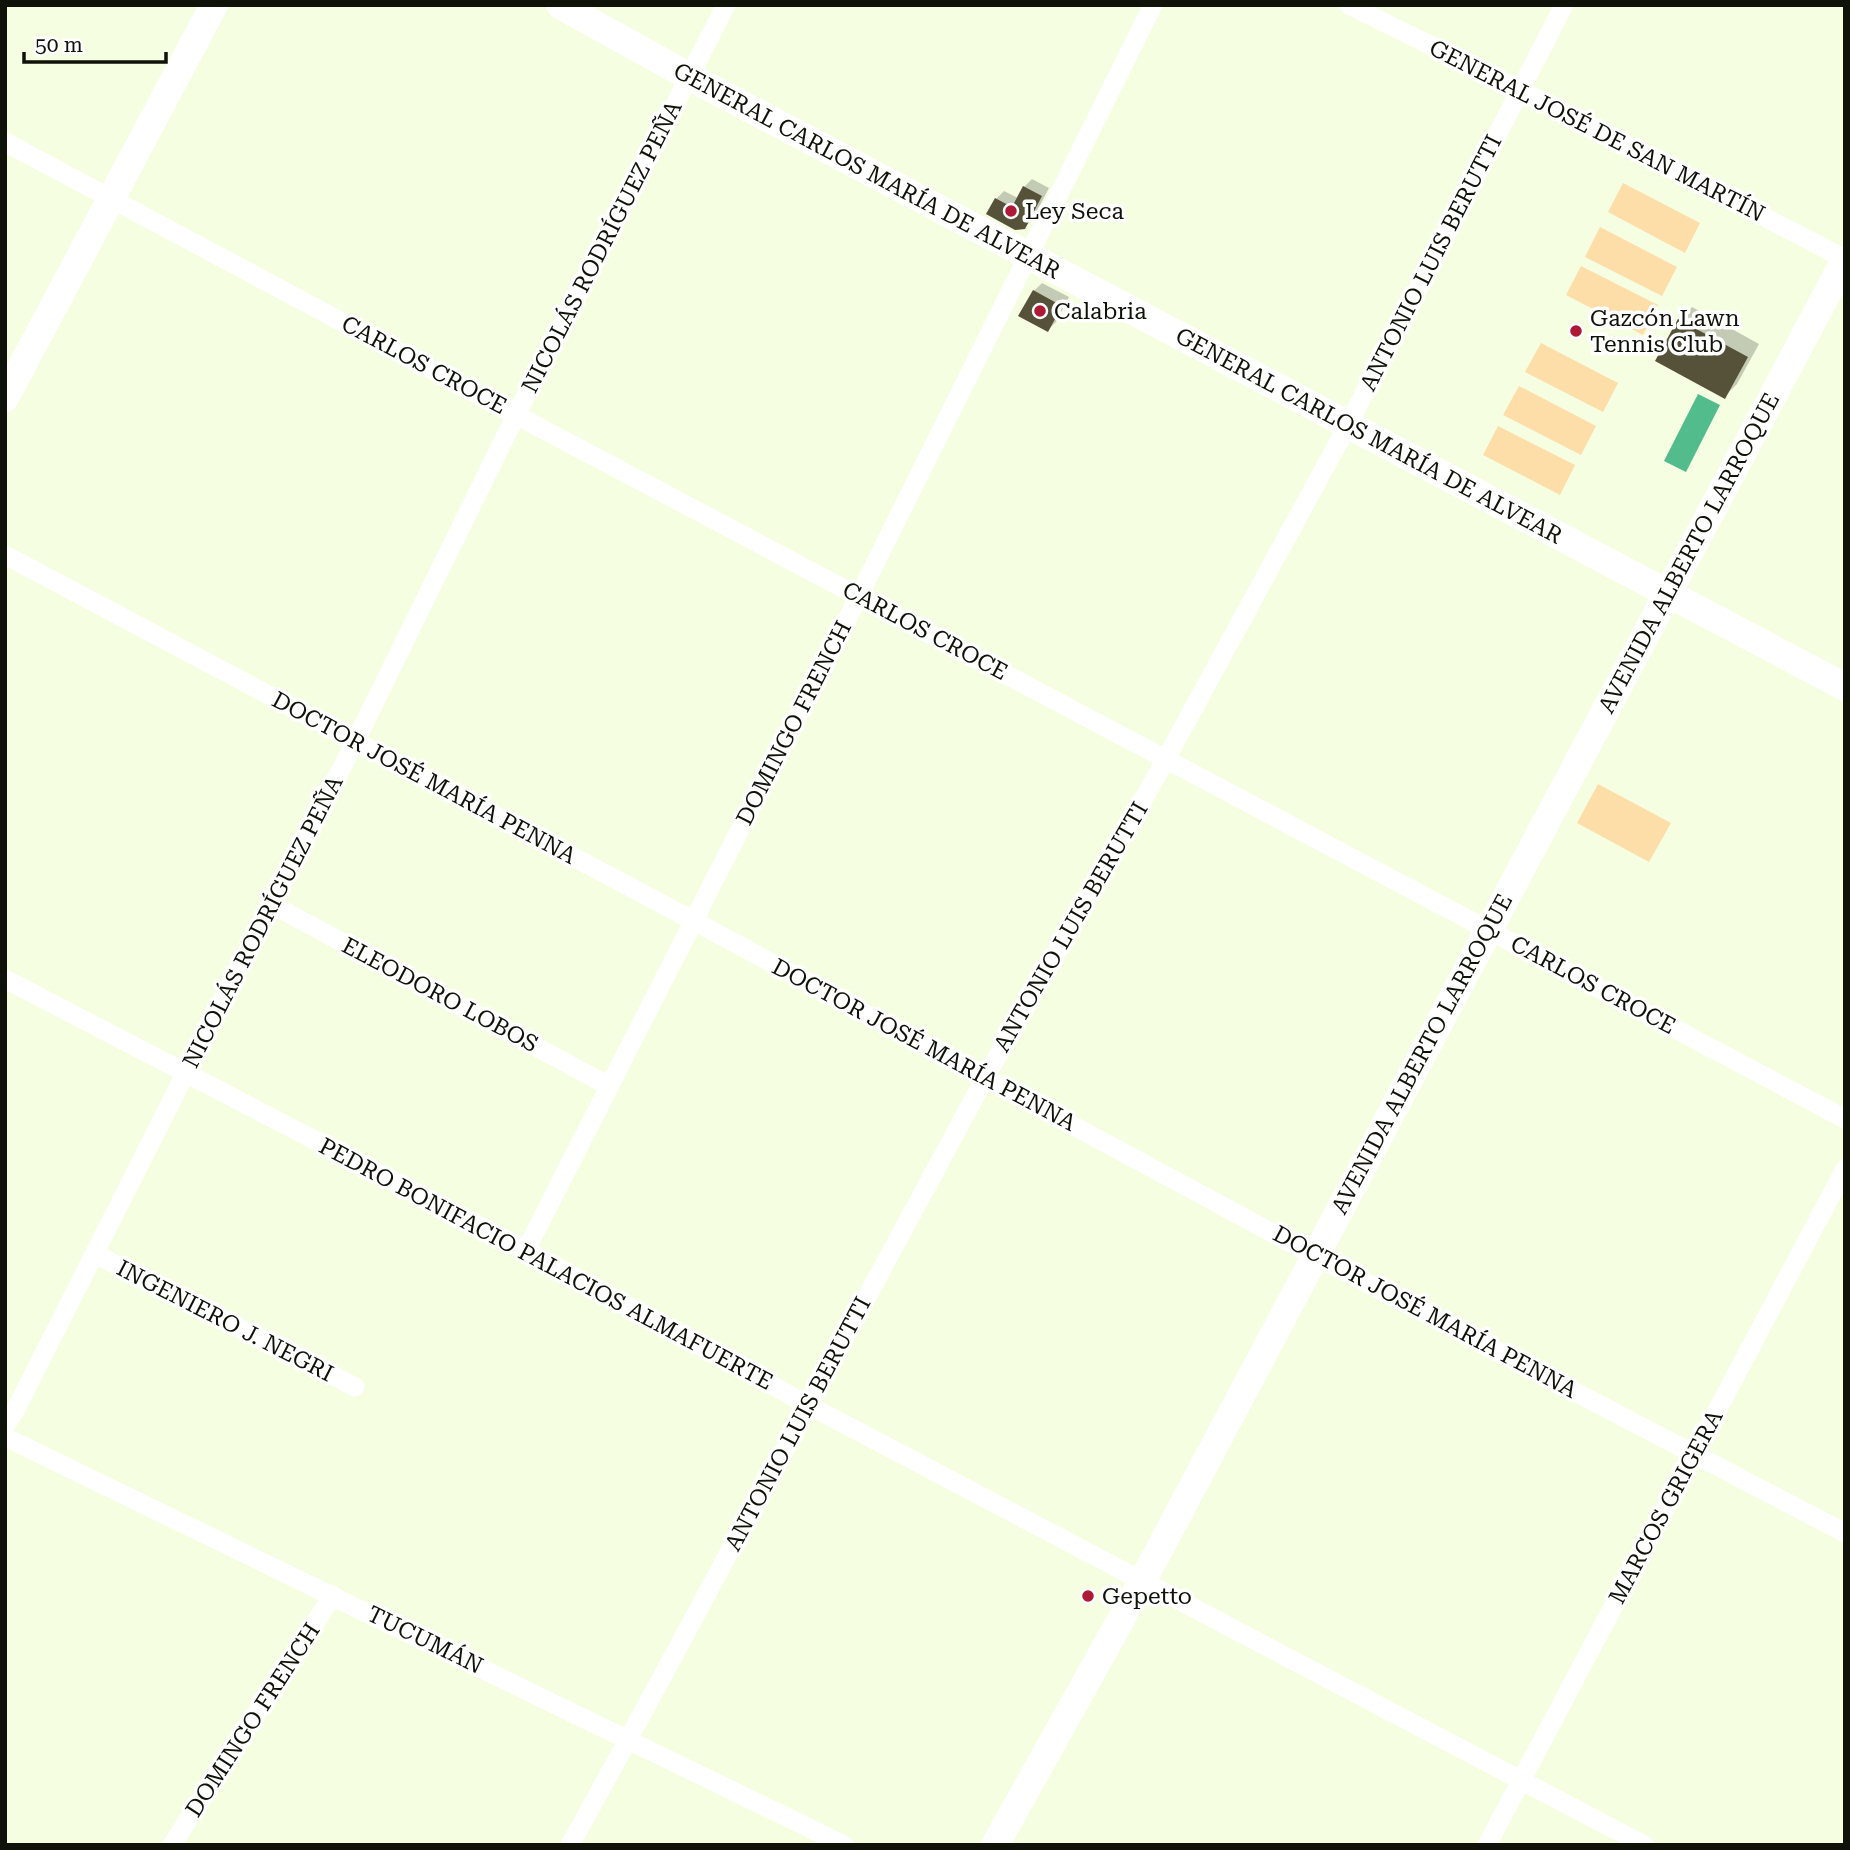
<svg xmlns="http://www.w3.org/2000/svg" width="1850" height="1850" font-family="'Roboto Serif',serif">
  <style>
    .green { fill: #fddda8 }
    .water { fill: #53bc8d }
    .shadow { fill: #0003 }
    .building { fill: #565239 }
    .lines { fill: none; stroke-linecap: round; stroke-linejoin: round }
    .street { stroke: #fff; stroke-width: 19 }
    .secondary { stroke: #fff; stroke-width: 28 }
    .poi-dot { fill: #ae1935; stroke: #fff; stroke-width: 2.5 }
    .labels { text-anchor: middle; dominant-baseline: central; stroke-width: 7; stroke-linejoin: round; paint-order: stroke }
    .street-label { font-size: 23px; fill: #0f1208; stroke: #fff }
    .poi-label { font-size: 23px; fill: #0f1208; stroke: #fff; text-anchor: start }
  </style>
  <rect width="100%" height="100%" fill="#f5fee1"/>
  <path class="green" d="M1623,183L1700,223L1685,253L1608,212Z
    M1600,227L1677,267L1662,296L1585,257Z
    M1581,266L1658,305L1643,335L1566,295Z
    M1541,343L1618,383L1603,412L1525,372Z
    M1519,386L1596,426L1581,455L1503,415Z
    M1498,426L1575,465L1560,495L1483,455Z
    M1598,784L1671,823L1649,862L1577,823Z"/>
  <path class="water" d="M1698,394L1720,405L1686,472L1664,461Z"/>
  <path class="shadow" d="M1032,179L1049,188L1033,219L1024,228L996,199L1004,191L1018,198L1024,187Z
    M1042,283L1069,297L1056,322L1048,330L1034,291Z
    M1692,307L1759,344L1737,384L1724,397L1658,360L1680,320Z"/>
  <path class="building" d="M1023,186L1042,196L1025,229L1015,230L986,214L995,198L1012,207Z
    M1033,290L1062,306L1048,332L1018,316Z
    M1678,319L1748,357L1725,399L1655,361Z"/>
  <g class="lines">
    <path class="street" d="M1349,5L1520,90L1845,259
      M5,142L516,415L1845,1119
      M5,555L694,921L1315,1256L1845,1533
      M271,904L609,1086
      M5,979L526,1250L808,1405L1644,1845
      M526,1250L859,596L1153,5
      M95,1254L355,1387
      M5,1426L15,1411L271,904L355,742L516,415L726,5
      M5,1437L844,1845
      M172,1845L333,1595
      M570,1845L628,1740L985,1078L1166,759L1348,425L1564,5
      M1487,1845L1845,1169"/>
    <path class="secondary" d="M560,5L690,77L1845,687
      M5,398L214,5
      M995,1845L1142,1582L1845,260"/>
  </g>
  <g class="poi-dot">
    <circle cx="1011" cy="211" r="7"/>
    <circle cx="1040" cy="311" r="7"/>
    <circle cx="1576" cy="331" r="7"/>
    <circle cx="1088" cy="1596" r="7"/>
  </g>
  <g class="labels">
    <g class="street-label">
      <text transform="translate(1597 131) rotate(27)">GENERAL JOSÉ DE SAN MARTÍN</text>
      <text transform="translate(867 171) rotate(28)">GENERAL CARLOS MARÍA DE ALVEAR</text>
      <text transform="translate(602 247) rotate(-63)">NICOLÁS RODRÍGUEZ PEÑA</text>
      <text transform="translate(1431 263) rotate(-63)">ANTONIO LUIS BERUTTI</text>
      <text transform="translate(424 365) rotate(28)">CARLOS CROCE</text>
      <text transform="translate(1369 436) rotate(28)">GENERAL CARLOS MARÍA DE ALVEAR</text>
      <text transform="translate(1689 553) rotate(-62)">AVENIDA ALBERTO LARROQUE</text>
      <text transform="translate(925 631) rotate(28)">CARLOS CROCE</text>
      <text transform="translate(794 723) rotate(-63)">DOMINGO FRENCH</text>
      <text transform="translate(424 778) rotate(28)">DOCTOR JOSÉ MARÍA PENNA</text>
      <text transform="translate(263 922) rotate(-63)">NICOLÁS RODRÍGUEZ PEÑA</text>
      <text transform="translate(1071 927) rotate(-60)">ANTONIO LUIS BERUTTI</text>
      <text transform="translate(1593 985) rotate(28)">CARLOS CROCE</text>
      <text transform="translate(440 995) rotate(28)">ELEODORO LOBOS</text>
      <text transform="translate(924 1045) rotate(28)">DOCTOR JOSÉ MARÍA PENNA</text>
      <text transform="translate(1422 1054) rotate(-62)">AVENIDA ALBERTO LARROQUE</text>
      <text transform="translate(546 1264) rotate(28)">PEDRO BONIFACIO PALACIOS ALMAFUERTE</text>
      <text transform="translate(1425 1312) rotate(28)">DOCTOR JOSÉ MARÍA PENNA</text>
      <text transform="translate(225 1321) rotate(27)">INGENIERO J. NEGRI</text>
      <text transform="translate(798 1424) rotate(-62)">ANTONIO LUIS BERUTTI</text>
      <text transform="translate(1666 1507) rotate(-62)">MARCOS GRIGERA</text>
      <text transform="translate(425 1640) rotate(26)">TUCUMÁN</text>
      <text transform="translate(253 1720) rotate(-57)">DOMINGO FRENCH</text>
    </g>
    <g class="poi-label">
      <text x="1025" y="211">Ley Seca</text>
      <text x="1054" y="311">Calabria</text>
      <text x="1590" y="318">Gazcón Lawn<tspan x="1590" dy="26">Tennis Club</tspan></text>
      <text x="1102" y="1596">Gepetto</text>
    </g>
  </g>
  <rect width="1850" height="1850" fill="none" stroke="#0f1208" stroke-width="14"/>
  <path d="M24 52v10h142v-10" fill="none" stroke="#0f1208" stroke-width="3.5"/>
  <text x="35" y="52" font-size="21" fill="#0f1208" stroke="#ffffff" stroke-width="5" paint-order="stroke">50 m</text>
</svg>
